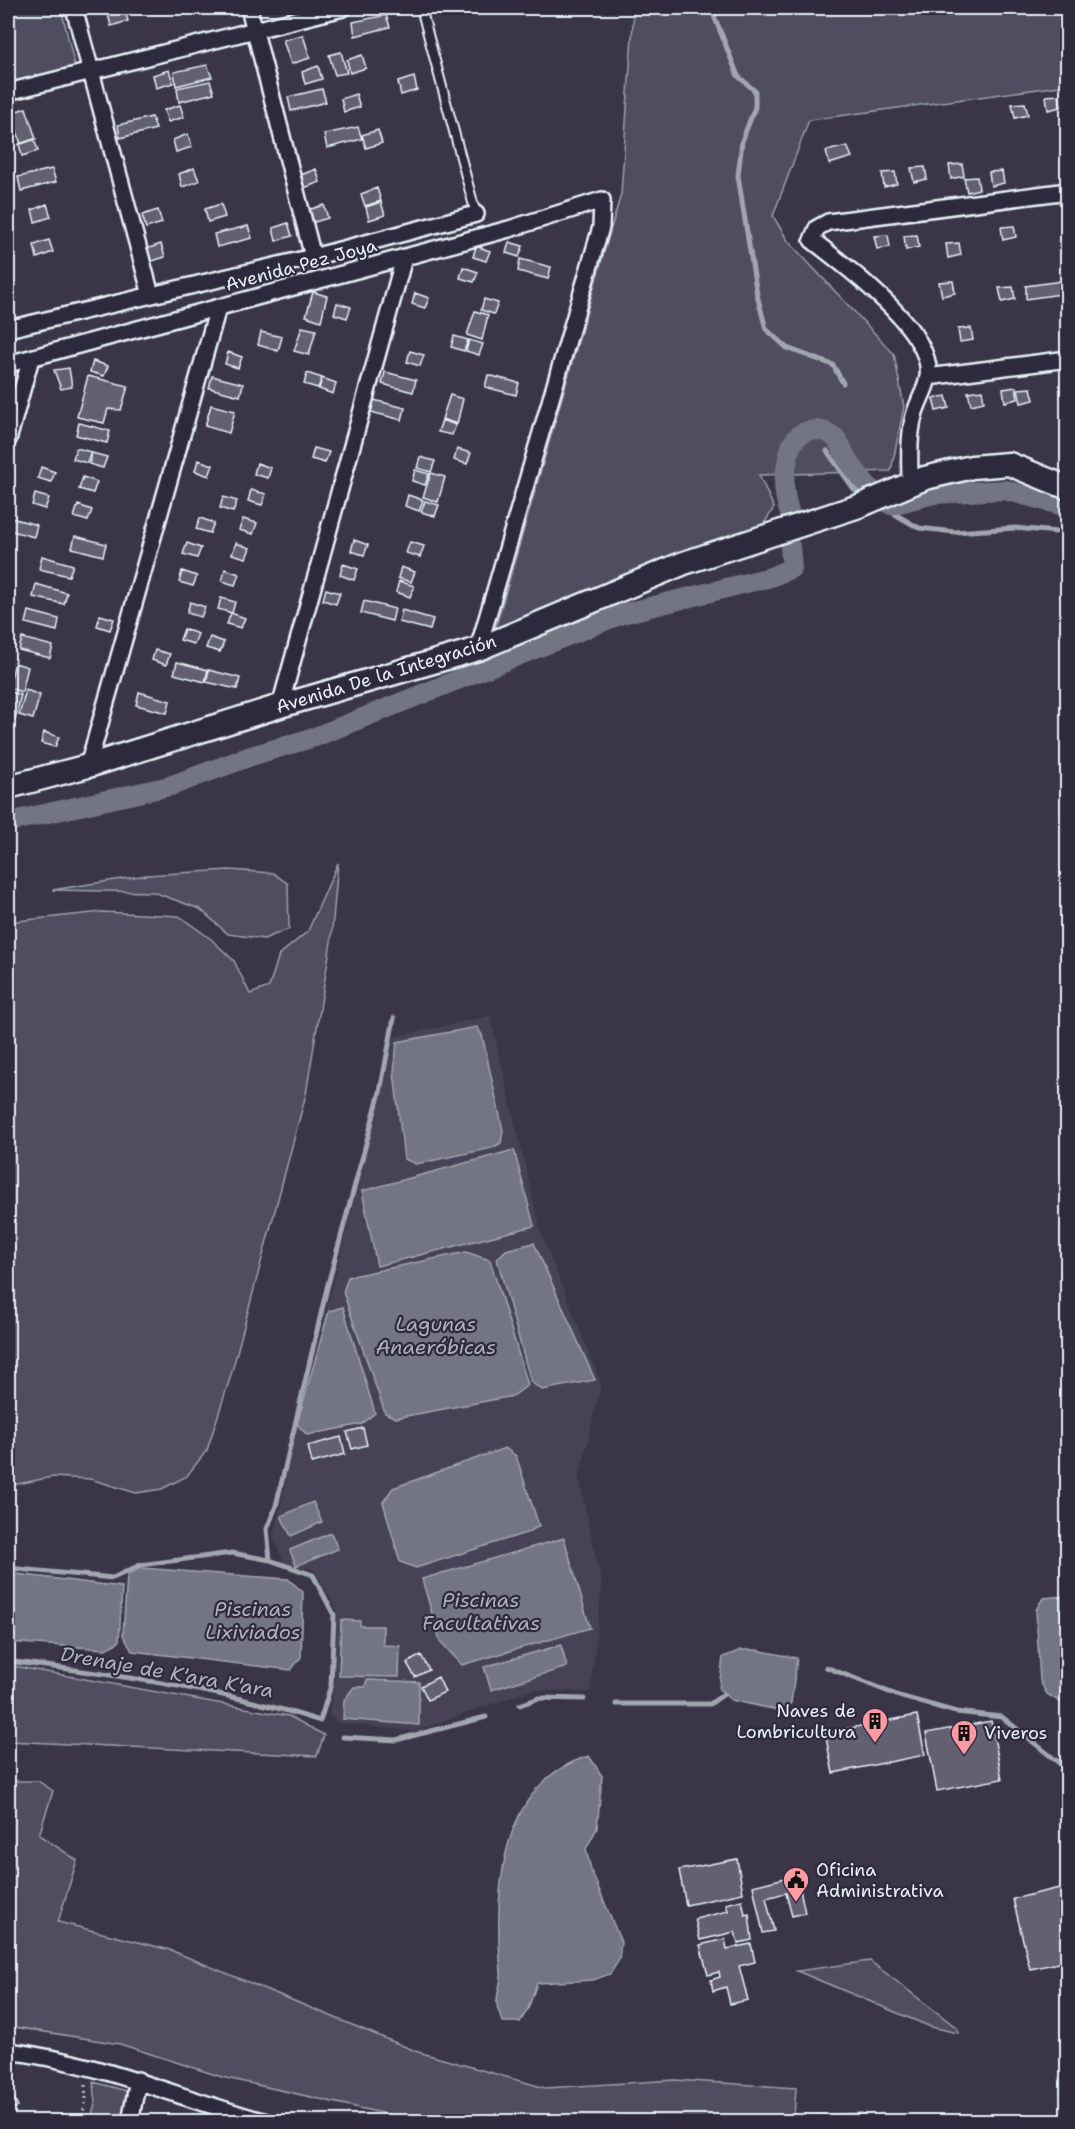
<svg xmlns="http://www.w3.org/2000/svg" width="1075" height="2129" font-family="'Shantell Sans',sans-serif">
  <style>
    .built { fill: #464354 }
    .green { fill: #504e5f; stroke: #9ca0ac; stroke-width: 1.5 }
    .water { fill: #737482; stroke: #a2a6b1; stroke-width: 1.5 }
    .lines { fill: none; stroke-linecap: round; stroke-linejoin: round }
    .stream { stroke: #a2a6b1; stroke-width: 5 }
    .canal { stroke: #737482; stroke-width: 20 }
    .building { fill: #636171; stroke: #e8f1f8; stroke-width: 1.5 }
    .lane-casing { stroke: #e8f1f8; stroke-width: 12 }
    .street-casing { stroke: #e8f1f8; stroke-width: 20 }
    .secondary-casing { stroke: #e8f1f8; stroke-width: 27 }
    .path { stroke: #e8f1f8; stroke-width: 3; stroke-dasharray: 1.5 4.5; stroke-linecap: butt }
    .lane { stroke: #2f2a3d; stroke-width: 8 }
    .street { stroke: #2f2a3d; stroke-width: 15 }
    .secondary { stroke: #2f2a3d; stroke-width: 22 }
    .labels { text-anchor: middle; dominant-baseline: central; stroke-width: 4.5; stroke-linejoin: round; paint-order: stroke }
    .street-label { font-size: 18px; fill: #e8f1f8; stroke: #2f2a3d }
    .poi-label { font-size: 18px; fill: #e8f1f8; stroke: #2f2a3d; text-anchor: start }
    .water-label { font-size: 20px; font-style: italic; fill: #aeb2bd; stroke: #2f2a3d }
  </style>
  <rect width="100%" height="100%" fill="#3a3648"/>
  <filter id="ink" filterUnits="userSpaceOnUse"><feTurbulence type="fractalNoise" baseFrequency=".0167" numOctaves="2"/><feDisplacementMap in="SourceGraphic" scale="12" xChannelSelector="R" yChannelSelector="G"/><feConvolveMatrix kernelMatrix="1 2 1 2 8 2 1 2 1" color-interpolation-filters="sRGB"/></filter>
  <g filter="url(#ink)">
    <path class="built" d="M490,1016L541,1232L601,1384L579,1479L602,1585L590,1692L533,1690L415,1731L339,1723L329,1715L335,1678L337,1610L314,1569L294,1567L284,1563L273,1536L281,1505L297,1424L383,1089L394,1037Z"/>
    <path class="green" d="M8,8H61L75,67L8,84Z
      M634,8H1067V85L809,120L773,216L788,241L894,354L904,407L891,471L759,475L774,508L763,525L666,560L493,636L621,194Z
      M338,863L331,942L306,1094L231,1375L207,1450L187,1476L162,1489L136,1493L90,1479L52,1477L8,1486V922L102,912L179,916L211,939L234,961L250,994L269,987L279,955L308,931Z
      M229,870L273,873L288,884L289,929L264,939L228,934L200,909L153,892L52,890L147,875Z
      M13,1666L289,1716L324,1735L317,1756L8,1741V1667Z
      M8,1781H38L53,1791L39,1835L77,1860L58,1922L170,1950L418,2052L545,2088L675,2080L796,2088L794,2116L862,2113V2121H417L222,2077L120,2044L8,2026Z
      M870,1961L957,2028L958,2033L931,2027L797,1971Z
      M93,2082L127,2091L121,2121H90L96,2101Z"/>
    <path class="water" d="M477,1027L482,1035L503,1130L501,1143L492,1148L416,1164L404,1159L394,1072L397,1042Z
      M514,1150L534,1226L377,1266L362,1191Z
      M534,1243L595,1380L542,1390L531,1382L497,1259L506,1250Z
      M466,1252L490,1260L528,1385L513,1396L396,1418L385,1413L343,1292L348,1277Z
      M343,1307L375,1413L362,1424L307,1435L297,1424L329,1311Z
      M505,1448L516,1456L539,1526L529,1532L416,1568L400,1562L383,1502L393,1488Z
      M313,1502L322,1522L291,1536L281,1516Z
      M331,1533L338,1549L296,1566L290,1550Z
      M564,1538L590,1628L462,1665L440,1641L422,1579Z
      M141,1568L288,1579L303,1592L301,1657L291,1670L132,1651L123,1635L127,1575Z
      M8,1573L122,1587L119,1642L105,1649L8,1642Z
      M1067,1596H1068L1067,1706L1047,1694L1040,1681L1036,1610L1043,1598Z
      M341,1620L360,1621V1626H383V1645L400,1646L399,1677L339,1676Z
      M561,1645L567,1667L491,1690L484,1667Z
      M741,1650H756L797,1658L791,1703L782,1711L731,1700L719,1689L723,1657Z
      M367,1680L419,1682V1725L343,1719L344,1700L354,1687H365Z
      M589,1756L602,1776L597,1828L586,1849L591,1870L621,1942L619,1960L610,1974L593,1980L537,1983L528,2009L520,2022H503C501,2016 497,2010 497,2004C496,1994 502,1983 501,1972C494,1894 498,1783 589,1756Z"/>
    <g class="lines">
      <path class="stream" d="M711,8L738,76L755,91V107L742,141L738,176L757,295L766,329L787,348L833,365L843,383
        M827,451L854,489L867,497
        M879,505L919,528L955,532L1015,528L1068,533
        M8,1568L113,1578L140,1565L232,1553L270,1560
        M8,1661C112,1675 220,1688 320,1721L331,1685L334,1615L313,1575L270,1560L267,1529L276,1506L327,1288L380,1092L394,1018
        M826,1667L899,1696L956,1712L1002,1717L1068,1770
        M616,1704H710L724,1694
        M520,1705L539,1698L584,1699
        M343,1737L396,1740L486,1717"/>
      <path class="canal" d="M791,517C781,488 783,480 790,450C795,431 816,424 833,436C840,440 843,453 847,459C860,476 872,495 891,505L934,494L1005,490L1068,507
        M8,822L170,786L251,756L315,737L622,614L771,577L792,568L790,546"/>
    </g>
    <path class="building" d="M124,8L128,21L111,26L108,14Z
      M386,15L390,27L355,36L353,22Z
      M303,35L310,58L291,64L283,40Z
      M341,52L347,73L335,75L329,55Z
      M362,55L366,68L350,73L347,60Z
      M207,65L212,77L176,86L174,72Z
      M318,66L322,79L305,84L302,72Z
      M169,70L173,83L156,88L153,75Z
      M414,77L417,90L401,95L398,82Z
      M210,81L214,93L179,102L177,88Z
      M322,89L326,102L291,111L288,97Z
      M356,94L360,107L344,112L341,99Z
      M1059,95L1061,107L1048,110L1046,96Z
      M1025,103L1028,115L1015,118L1012,104Z
      M180,105L184,117L168,122L164,110Z
      M26,108L36,139L21,144L11,113Z
      M152,117L156,129L120,138L118,125Z
      M13,119L17,133L8,136V121Z
      M358,127L362,139L327,148L324,134Z
      M378,130L382,143L366,148L362,135Z
      M188,134L192,147L176,152L173,140Z
      M34,139L38,151L22,156L19,144Z
      M847,146L852,157L829,164L826,151Z
      M962,164L964,176L951,179L949,165Z
      M925,167L927,179L914,182L911,168Z
      M194,168L199,181L182,187L179,174Z
      M52,169L56,182L21,191L18,177Z
      M316,169L320,182L304,188L301,175Z
      M1002,171L1004,183L991,186L989,172Z
      M895,172L897,184L884,187L882,173Z
      M977,177L979,189L967,192L964,178Z
      M377,188L381,201L365,206L361,194Z
      M381,202L385,215L369,220L366,207Z
      M47,204L51,217L35,222L32,210Z
      M221,204L225,217L208,222L205,209Z
      M324,205L328,218L311,223L308,210Z
      M158,210L162,223L146,228L142,215Z
      M288,223L292,236L276,241L273,228Z
      M248,226L252,238L217,247L214,234Z
      M1014,226L1016,237L1003,240L1001,227Z
      M888,235L890,247L877,249L874,236Z
      M917,235L919,247L906,250L904,236Z
      M49,240L53,252L37,258L34,245Z
      M509,242L523,246L519,257L506,253Z
      M959,243L961,255L948,258L946,244Z
      M161,244L165,257L149,262L146,249Z
      M476,246L490,251L486,261L473,257Z
      M520,259L551,267L548,279L518,271Z
      M463,267L478,272L474,282L460,278Z
      M1068,280V293L1026,299V286Z
      M953,281L955,293L942,296L939,282Z
      M1013,287L1015,299L1002,302L999,288Z
      M313,292L327,296L321,321L306,316Z
      M415,293L429,298L425,308L412,304Z
      M484,299L498,303L494,314L481,310Z
      M337,303L351,307L347,318L334,314Z
      M475,311L488,315L482,340L467,335Z
      M302,327L316,330L309,355L294,351Z
      M971,328L973,340L960,342L958,329Z
      M261,332L282,337L278,351L258,345Z
      M454,336L468,340L464,351L451,347Z
      M469,340L483,344L479,355L466,351Z
      M410,351L424,355L420,366L407,362Z
      M228,352L242,357L238,368L225,364Z
      M93,361L108,366L104,376L90,372Z
      M69,368L72,387L61,389L54,370Z
      M385,372L416,380L413,392L382,384Z
      M307,373L322,378L318,388L304,384Z
      M488,375L519,383L516,395L485,387Z
      M88,376L128,386L121,410L108,409L104,423L77,417Z
      M212,376L243,384L240,396L209,388Z
      M322,378L336,383L333,394L319,389Z
      M1016,387L1018,399L1005,402L1003,389Z
      M1031,388L1034,400L1021,403L1018,389Z
      M982,390L984,402L971,405L968,392Z
      M450,395L463,399L457,424L442,419Z
      M946,396L949,408L936,411L933,398Z
      M374,400L405,408L402,420L371,412Z
      M211,405L235,411L229,433L205,426Z
      M442,420L456,425L452,435L438,432Z
      M79,423L110,431L107,443L76,435Z
      M76,448L91,452L87,463L73,459Z
      M314,448L329,452L325,463L311,459Z
      M457,449L471,453L467,464L454,460Z
      M92,453L107,457L103,468L89,464Z
      M420,457L435,461L431,472L417,468Z
      M198,460L213,465L209,476L195,471Z
      M257,463L271,468L268,478L254,474Z
      M41,467L55,472L51,482L38,478Z
      M415,470L429,474L425,485L412,481Z
      M431,473L445,477L438,502L423,497Z
      M83,477L97,482L93,493L79,489Z
      M251,490L266,494L262,505L248,501Z
      M35,494L49,498L45,509L32,505Z
      M408,495L423,500L419,511L405,506Z
      M223,497L237,501L233,512L220,508Z
      M425,501L439,505L435,516L421,512Z
      M78,505L92,510L88,521L74,517Z
      M8,517L37,525L34,537L8,530Z
      M200,518L214,523L210,533L196,529Z
      M243,519L257,523L253,534L239,530Z
      M75,536L106,544L103,556L72,548Z
      M354,540L368,545L364,555L351,551Z
      M410,542L424,546L420,557L406,553Z
      M187,543L201,548L197,558L183,554Z
      M236,543L250,548L246,558L232,554Z
      M42,556L73,565L69,576L39,569Z
      M343,564L358,569L354,580L340,575Z
      M401,567L415,572L411,582L398,578Z
      M225,569L239,574L235,585L222,581Z
      M182,571L197,576L193,586L179,582Z
      M399,581L414,586L410,597L396,592Z
      M36,584L67,593L64,604L33,597Z
      M326,589L340,593L336,604L323,600Z
      M221,598L235,602L232,613L218,609Z
      M364,601L395,609L392,621L361,613Z
      M190,602L205,607L201,617L187,613Z
      M402,610L433,619L430,630L399,622Z
      M29,611L59,619L57,631L26,623Z
      M231,613L245,618L241,628L227,624Z
      M100,615L114,619L110,630L97,626Z
      M184,629L198,634L194,644L180,640Z
      M210,637L224,642L220,652L206,648Z
      M22,638L53,646L50,658L19,650Z
      M155,650L170,654L166,665L152,660Z
      M177,662L208,670L205,682L174,674Z
      M15,663L28,667L22,692L8,688Z
      M209,670L240,678L237,689L206,682Z
      M26,690L40,695L33,719L19,715Z
      M8,691L21,695L15,720L8,718Z
      M139,692L170,701L167,713L136,705Z
      M44,732L59,737L55,747L41,743Z
      M363,1428L367,1445L352,1449L347,1432Z
      M341,1437L345,1454L312,1463L308,1446Z
      M421,1655L429,1670L415,1677L407,1663Z
      M438,1677L445,1692L428,1700L421,1686Z
      M917,1715L925,1755L833,1773L825,1733Z
      M991,1721L1002,1779L937,1791L926,1733Z
      M737,1859L743,1893L686,1905L679,1870Z
      M797,1875L805,1913L792,1916L786,1893L766,1898L774,1931L763,1933L753,1886Z
      M1068,1886V1961L1030,1969L1013,1899Z
      M742,1900L745,1915L749,1914L752,1940L738,1943L735,1932L700,1940L695,1919L728,1911L726,1904Z
      M725,1939L727,1949L751,1944L755,1962L739,1966L748,2000L730,2004L726,1987L713,1991L711,1980L720,1977L719,1972L708,1975L700,1945Z
      M13,2094L18,2107L8,2111V2096Z"/>
    <g class="lines">
      <g class="lane-casing">
        <path id="lane" d="M421,8L476,214"/>
      </g>
      <g class="street-casing">
        <path id="street" d="M74,8L151,295
          M249,8L313,257
          M8,92L343,8
          M8,329L313,257L476,214
          M8,364L509,229L602,200L601,227L478,649
          M928,377L1068,359
          M8,440L31,358
          M910,486C910,462 908,439 914,416C917,403 926,390 928,377C935,331 844,265 812,240L817,228L828,222L1068,191
          M280,706L404,258
          M88,766L218,308
          M8,2051C98,2062 179,2098 266,2122
          M130,2122L138,2080"/>
      </g>
      <g class="secondary-casing">
        <path id="secondary" d="M8,787L88,766L280,706L478,649L684,563L859,506L925,478L972,467L1009,464L1068,488"/>
      </g>
      <path class="path" d="M81,2122L86,2099L85,2084"/>
      <use href="#lane" class="lane"/>
      <use href="#street" class="street"/>
      <use href="#secondary" class="secondary"/>
    </g>
  </g>
  <defs>
    <g id="building-pin" transform="scale(1.35)"><path d="M0 17L-7.5 6A9.5 9.5 0 1 1 7.5 6Z" fill="#ff9aa2" stroke="#2f2a3d"/><path d="M-4-6H4V6H1V3H-1V6H-4ZM-2.5-4.3h1.7v1.8h-1.7ZM.8-4.3h1.7v1.8H.8ZM-2.5-1h1.7V.8h-1.7ZM.8-1h1.7V.8H.8Z" fill="#111"/></g>
    <g id="civic-pin" transform="scale(1.35)"><path d="M0 17L-7.5 6A9.5 9.5 0 1 1 7.5 6Z" fill="#ff9aa2" stroke="#2f2a3d"/><path d="M-.6-6.5H3V-4.5H.6V-3L4-1V1h2V6H-6V1h2V-1L-.6-3ZM-1.2 2.5V6h2.4V2.5Z" fill="#111"/></g>
  </defs>
  <g fill-rule="evenodd">
    <use href="#building-pin" x="875" y="1721"/>
    <use href="#building-pin" x="964" y="1733"/>
    <use href="#civic-pin" x="796" y="1880"/>
  </g>
  <g class="labels">
    <g class="street-label">
      <text transform="translate(301 265) rotate(-15)">Avenida Pez Joya</text>
      <text transform="translate(386 674) rotate(-17)">Avenida De la Integración</text>
    </g>
    <g class="poi-label">
      <text x="856" y="1711" text-anchor="end">Naves de<tspan x="856" dy="21">Lombricultura</tspan></text>
      <text x="984" y="1733">Viveros</text>
      <text x="816" y="1870">Oficina<tspan x="816" dy="21">Administrativa</tspan></text>
    </g>
    <g class="water-label">
      <text x="436" y="1324">Lagunas<tspan x="436" dy="23">Anaeróbicas</tspan></text>
      <text x="481" y="1600">Piscinas<tspan x="481" dy="23">Facultativas</tspan></text>
      <text x="253" y="1609">Piscinas<tspan x="253" dy="23">Lixiviados</tspan></text>
      <text transform="translate(167 1672) rotate(10)">Drenaje de K'ara K'ara</text>
    </g>
  </g>
  <rect width="1075" height="2129" fill="none" stroke="#2f2a3d" stroke-width="30"/>
  <rect x="15" y="15" width="1045" height="2099" fill="none" stroke="#e8f1f8" stroke-width="2" filter="url(#ink)"/>
</svg>
